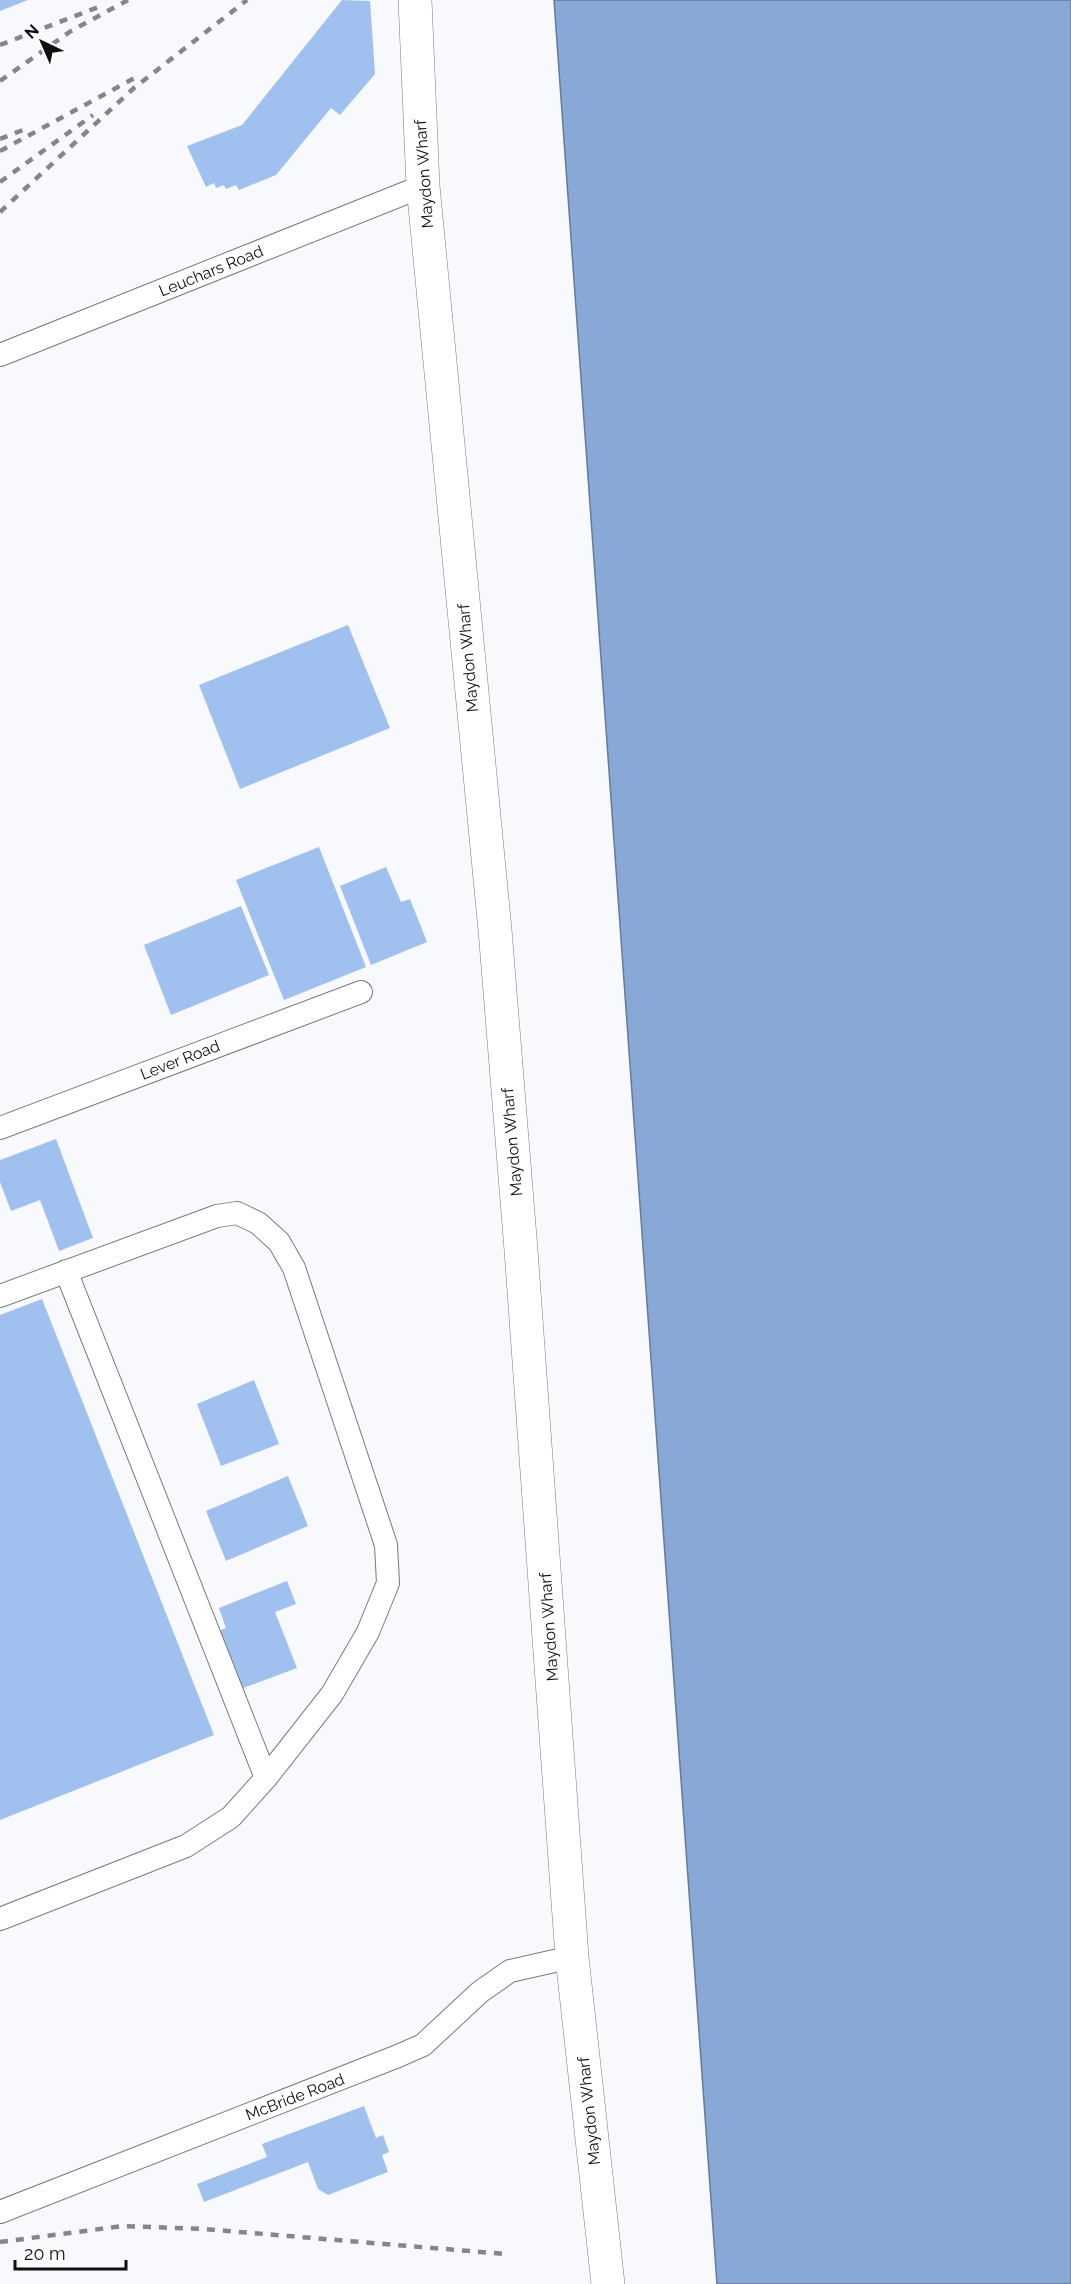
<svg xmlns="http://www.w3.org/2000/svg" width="1071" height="2284" font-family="Raleway,sans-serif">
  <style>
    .water { fill: #88a8d6; stroke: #647a9b; stroke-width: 1.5 }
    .building { fill: #a0c1f0 }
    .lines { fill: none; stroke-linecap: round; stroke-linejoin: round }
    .service-casing { stroke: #7a7b7e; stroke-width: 24 }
    .minor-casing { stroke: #7a7b7e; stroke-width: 34 }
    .service { stroke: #fff; stroke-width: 22 }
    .minor { stroke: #fff; stroke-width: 33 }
    .rail { stroke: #858688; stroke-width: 4.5; stroke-dasharray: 8 8; stroke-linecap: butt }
    .labels { text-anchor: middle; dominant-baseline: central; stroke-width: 4.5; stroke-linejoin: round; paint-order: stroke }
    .street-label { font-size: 16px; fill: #0f0f10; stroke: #fff }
  </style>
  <rect width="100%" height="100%" fill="#f7f9fc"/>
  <path class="water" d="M554,0H1071V2284H717Z"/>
  <path class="building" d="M0,0H28L0,11Z
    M342,0L370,1L375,74L340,115L331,108L276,175L239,190L236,185L226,189L224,185L216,188L214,183L206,187L187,146L242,125Z
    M348,625L390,728L240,789L199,685Z
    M319,847L366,967L284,1000L236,880Z
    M386,867L401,902L410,899L427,942L371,965L340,886Z
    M241,906L269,975L171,1015L144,945Z
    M56,1139L93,1238L59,1251L40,1200L11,1211L0,1182V1160Z
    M42,1299L214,1735L0,1820V1315Z
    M254,1380L279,1444L221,1466L197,1404Z
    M288,1476L308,1526L226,1561L206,1511Z
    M287,1581L296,1604L275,1612L297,1668L238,1690L216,1632L226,1628L219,1608Z
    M364,2106L376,2138L383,2135L389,2152L382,2155L388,2172L328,2195L318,2189L308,2162L204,2202L197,2184L267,2157L262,2144Z"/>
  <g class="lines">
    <g class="service-casing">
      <path id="service" d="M0,355L423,186
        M0,1128L361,992
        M66,1271L266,1778
        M0,1296L217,1216L237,1213L258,1223L279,1242L294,1268L386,1545L388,1583L368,1632L332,1694L266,1778L231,1817L186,1846L0,1919
        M0,2212L398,2056L423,2045L480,1992L510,1971L572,1957"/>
    </g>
    <g class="minor-casing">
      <path id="minor" d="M415,0L423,186L495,930L521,1250L572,1957L608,2284"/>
    </g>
    <use href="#service" class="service"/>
    <use href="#minor" class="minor"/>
    <path class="rail" d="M0,45L101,6
      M0,81L71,31L128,0
      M0,139L28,128
      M0,151L140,75
      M0,182L93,115
      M0,212L134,88L247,0
      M0,2242L123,2226L204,2229L505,2254"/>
  </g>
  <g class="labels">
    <g class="street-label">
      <text transform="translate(424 174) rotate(-94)">Maydon Wharf</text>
      <text transform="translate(211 271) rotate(-22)">Leuchars Road</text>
      <text transform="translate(468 658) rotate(-95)">Maydon Wharf</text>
      <text transform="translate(180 1060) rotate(-21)">Lever Road</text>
      <text transform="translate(512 1142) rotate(-95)">Maydon Wharf</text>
      <text transform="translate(549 1627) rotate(-94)">Maydon Wharf</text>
      <text transform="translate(295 2097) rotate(-21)">McBride Road</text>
      <text transform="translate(589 2111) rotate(-96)">Maydon Wharf</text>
    </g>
  </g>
  <g transform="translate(42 42) rotate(316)" stroke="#ffffff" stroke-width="4.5" paint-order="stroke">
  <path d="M0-4.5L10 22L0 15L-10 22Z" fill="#0f0f10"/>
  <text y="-9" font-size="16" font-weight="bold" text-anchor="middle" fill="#0f0f10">N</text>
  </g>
  <path d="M15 2260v9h111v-9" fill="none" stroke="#0f0f10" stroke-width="3"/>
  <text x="24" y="2260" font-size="18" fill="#0f0f10" stroke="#ffffff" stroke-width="4.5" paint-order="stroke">20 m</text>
</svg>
